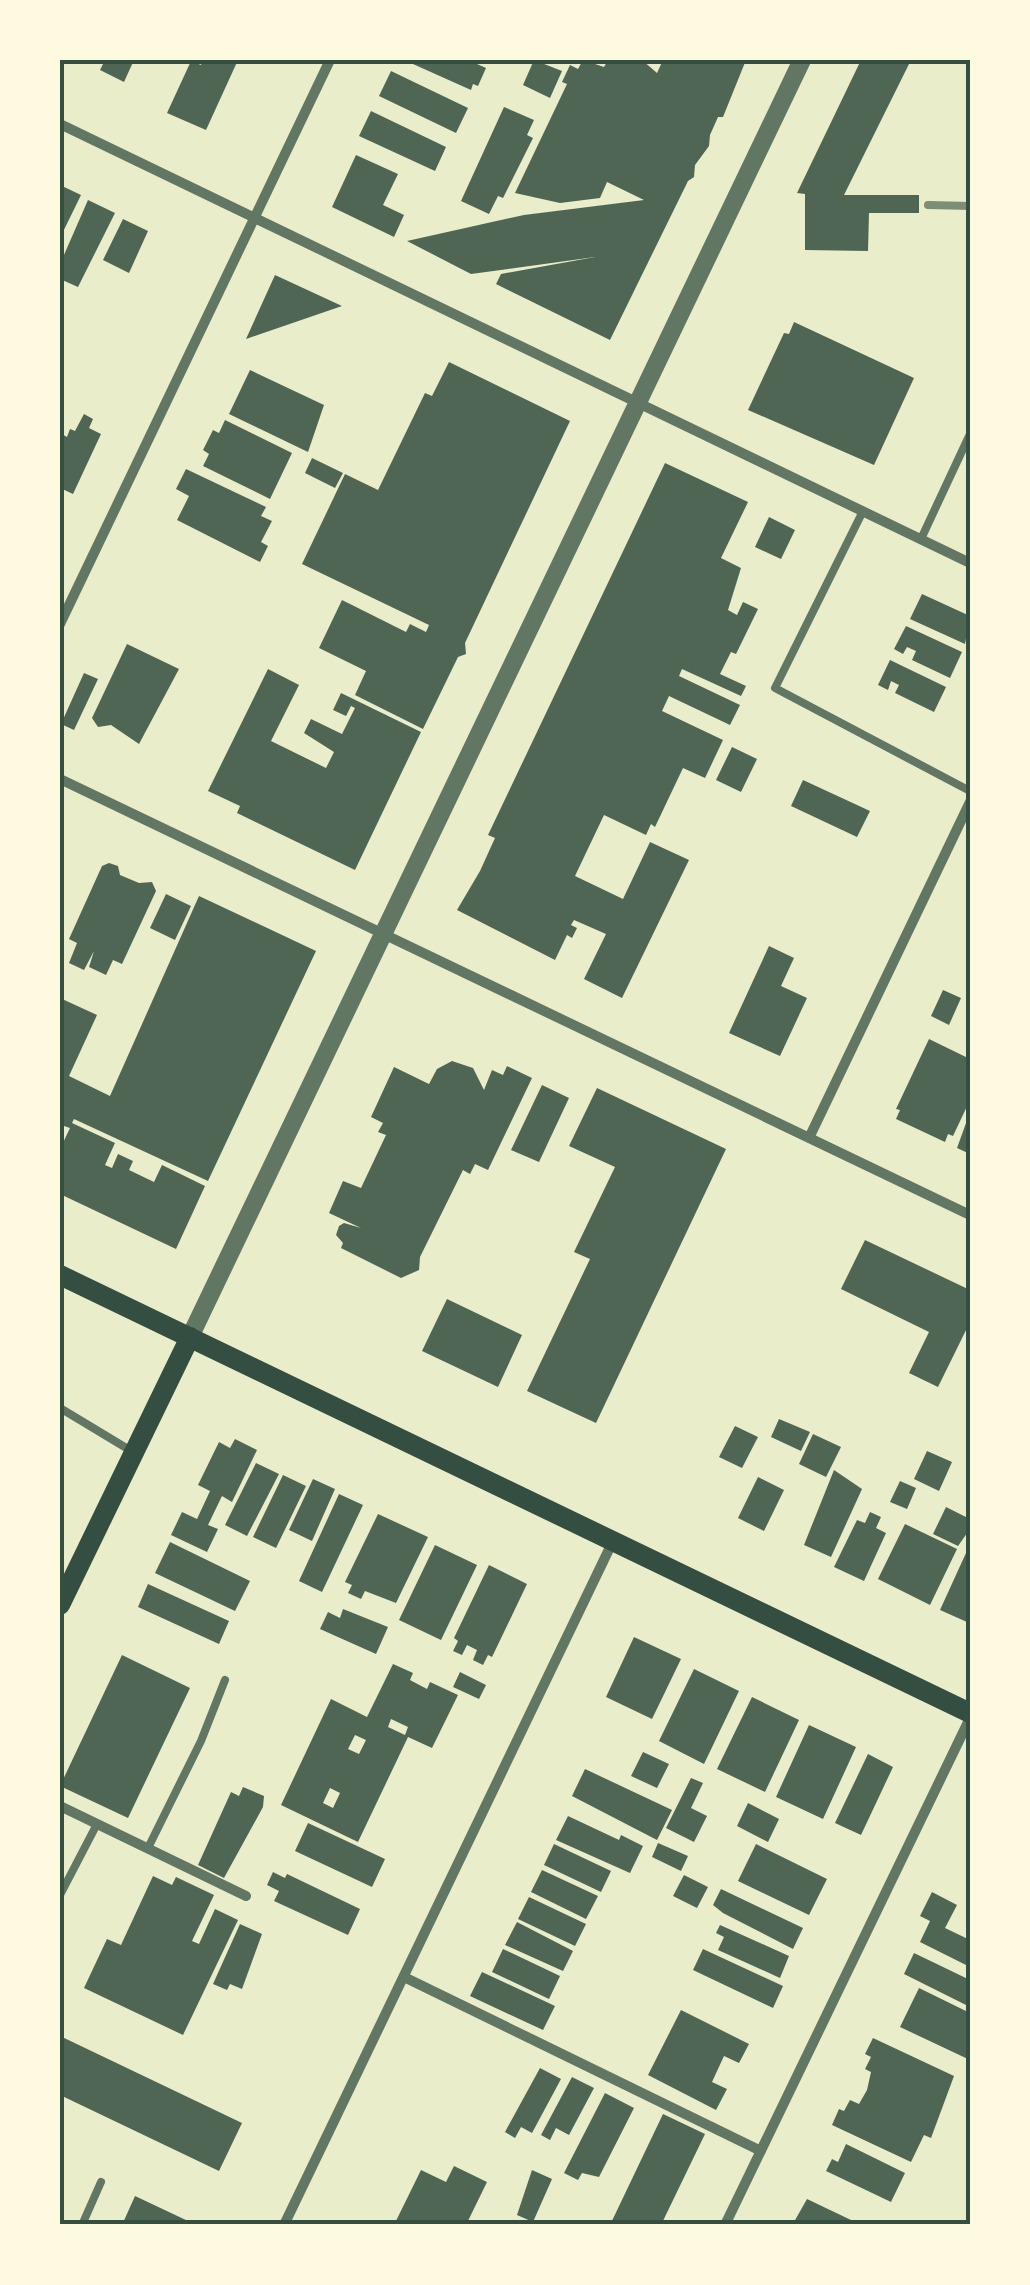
<svg xmlns="http://www.w3.org/2000/svg" width="1030" height="2285" font-family="Roboto,sans-serif">
  <style>
    .building { fill: #4f6655; fill-rule: evenodd }
    .lines { fill: none; stroke-linecap: round; stroke-linejoin: round }
    .service { stroke: #617663; stroke-width: 8 }
    .minor { stroke: #617663; stroke-width: 10 }
    .tertiary { stroke: #617663; stroke-width: 18 }
    .secondary { stroke: #344e41; stroke-width: 20 }
    .rail { stroke: #7c8e77; stroke-width: 8 }
    .neatline { fill: none; stroke: #344e41; stroke-width: 4 }
  </style>
  <rect width="100%" height="100%" fill="#e9edc9"/>
  <path class="building" d="M105,60H134L124,82L100,70Z
    M203,60H238L206,130L167,113L191,61L201,65Z
    M404,60H468L486,68L478,86L473,84L471,90Z
    M534,60L562,71L550,98L523,85Z
    M583,60L604,67L608,60H642L657,73L663,60H746L723,117H718L710,135L709,146L695,165L694,177L688,181L610,340L496,284L501,274L595,257L471,274L407,241L524,215L644,200L607,182L600,198L560,203L515,193L567,84L562,82L570,65L578,69Z
    M861,60H911L844,195H919V213H869L868,251L805,250V194L797,193Z
    M391,71L468,108L456,133L379,96Z
    M504,107L534,120L527,135L533,138L503,198L498,196L489,214L461,201Z
    M371,111L446,147L435,171L359,136Z
    M356,155L398,174L383,205L404,215L394,237L332,207Z
    M60,185L81,195L60,238Z
    M88,200L115,213L78,287L60,279V264Z
    M123,219L148,231L129,273L103,260Z
    M275,275L342,306L246,339Z
    M794,322L914,378L874,465L748,410L784,333L789,334Z
    M449,362L570,421L465,643L466,654L458,657L423,729L355,695L366,671L319,648L342,600L406,632L410,624L426,632L429,625L302,564L345,474L378,490L425,393L432,396Z
    M250,370L324,405L308,452L229,414Z
    M84,414L93,419L89,428L101,434L73,494L60,488V433L67,437L70,429L75,431Z
    M225,420L292,453L270,499L203,466L209,454L203,450L213,430L219,433Z
    M312,458L343,473L335,488L305,473Z
    M665,463L748,502L721,558L741,568L728,610L737,615L743,602L758,609L736,654L731,652L720,674L746,686L741,696L682,669L679,676L740,705L730,725L669,696L662,711L723,740L705,778L683,768L655,827L651,824L646,835L604,815L575,876L623,899L650,842L689,860L622,998L584,979L606,934L574,920L571,925L577,928L572,938L567,935L555,960L457,910L480,871L495,838L488,835Z
    M186,469L266,507L261,516L272,521L261,542L268,546L260,562L177,520L189,496L176,489Z
    M769,517L795,530L781,559L755,547Z
    M922,594L970,616L965,644L910,619Z
    M906,626L962,652L950,678L912,660L916,651L907,647L903,654L894,649Z
    M127,644L179,669L139,744L111,725L98,727L92,718Z
    M890,660L946,687L934,712L895,693L899,685L891,681L888,690L878,685Z
    M268,669L299,685L271,741L326,768L334,752L304,733L311,719L342,734L355,708L351,706L346,716L333,710L341,693L421,732L355,870L237,813L240,806L208,791Z
    M84,673L98,679L74,730L61,724Z
    M732,747L757,759L741,792L716,780Z
    M803,780L870,811L857,837L791,806Z
    M109,863L118,866L120,875L139,883L152,882L156,891L122,964L113,960L106,975L89,967L94,951L84,970L69,963L77,943L69,939L102,866Z
    M166,894L191,906L175,940L150,928Z
    M199,896L316,951L208,1181L74,1119L72,1123L115,1143L105,1165L112,1168L118,1154L133,1161L129,1170L154,1182L162,1165L205,1186L176,1249L60,1194V1149L70,1128L64,1126L60,1134V998L97,1015L69,1076L110,1096Z
    M769,946L794,958L781,986L807,998L780,1056L729,1033Z
    M943,990L961,998L949,1025L931,1016Z
    M929,1039L970,1059V1100L953,1136L948,1134L945,1142L896,1119L900,1110L896,1109Z
    M452,1061L473,1068L484,1090L492,1070L503,1075L507,1066L532,1078L488,1170L475,1164L470,1174L463,1170L420,1257L419,1270L401,1278L341,1248L343,1243L336,1235L339,1226L344,1223L361,1228L329,1213L343,1181L361,1188L386,1135L378,1132L383,1123L371,1117L394,1067L429,1084L437,1069Z
    M542,1085L569,1098L539,1162L511,1150Z
    M597,1088L726,1149L596,1423L527,1391L590,1259L574,1252L615,1167L569,1146Z
    M970,1112V1154L957,1148Z
    M865,1240L970,1290V1322L938,1387L909,1373L929,1332L841,1289Z
    M447,1299L522,1335L498,1387L422,1351Z
    M779,1419L810,1432L801,1451L771,1437Z
    M735,1426L758,1437L742,1468L719,1457Z
    M813,1434L841,1447L826,1477L799,1464Z
    M235,1439L257,1450L232,1502L222,1496L208,1525L218,1529L207,1552L171,1535L182,1512L197,1519L210,1491L198,1485L219,1442L230,1448Z
    M927,1451L952,1462L939,1491L914,1479Z
    M256,1463L279,1474L247,1536L225,1525Z
    M834,1470L862,1489L831,1557L804,1545Z
    M283,1475L306,1486L276,1548L253,1537Z
    M758,1477L784,1490L764,1531L738,1518Z
    M313,1479L335,1489L312,1541L289,1530Z
    M900,1481L916,1488L907,1509L890,1502Z
    M339,1494L363,1505L322,1592L299,1581Z
    M946,1507L970,1519V1529L958,1546L933,1534Z
    M870,1512L881,1517L876,1528L886,1533L864,1581L834,1567L857,1520L865,1523Z
    M378,1514L428,1537L396,1603L365,1591L361,1599L348,1593L352,1585L345,1582Z
    M905,1524L957,1549L930,1605L878,1579Z
    M170,1542L250,1581L235,1611L155,1573Z
    M435,1545L477,1565L441,1640L399,1620Z
    M966,1553L970,1554L967,1622L940,1610Z
    M489,1565L527,1584L492,1657L488,1655L483,1665L473,1660L477,1650L467,1645L462,1655L453,1651L458,1641L454,1638Z
    M148,1584L229,1621L219,1644L138,1607Z
    M343,1609L388,1627L376,1654L320,1629L328,1612L340,1618Z
    M634,1637L681,1659L652,1719L606,1697Z
    M122,1655L190,1688L128,1818L60,1786Z
    M393,1664L413,1673L410,1680L427,1689L430,1682L458,1695L432,1748L408,1737L358,1842L281,1805L331,1699L367,1717ZM391,1719L408,1727L405,1735L388,1727ZM355,1735L366,1740L359,1754L348,1749ZM330,1788L340,1793L333,1808L323,1803Z
    M694,1669L739,1691L704,1764L659,1741Z
    M460,1672L486,1685L479,1699L453,1687Z
    M752,1697L799,1720L765,1792L717,1769Z
    M809,1725L856,1747L823,1819L776,1797Z
    M643,1752L669,1764L657,1788L631,1776Z
    M868,1754L893,1767L861,1835L835,1823Z
    M585,1769L672,1810L657,1840L572,1796Z
    M691,1778L703,1783L691,1808L707,1816L694,1842L666,1828Z
    M243,1787L264,1796L263,1807L224,1878L198,1865L231,1792L239,1796Z
    M748,1803L779,1819L768,1842L737,1826Z
    M568,1816L619,1840L621,1835L643,1846L630,1873L556,1840Z
    M308,1823L385,1859L372,1887L295,1851Z
    M658,1843L688,1856L681,1871L652,1857Z
    M554,1844L611,1871L601,1892L544,1865Z
    M756,1844L827,1879L809,1915L738,1881Z
    M542,1870L598,1896L586,1919L531,1892Z
    M273,1872L285,1878L287,1874L360,1909L348,1935L274,1901L279,1891L267,1885Z
    M684,1875L708,1887L697,1908L673,1896Z
    M153,1876L172,1885L176,1877L214,1895L192,1941L199,1944L215,1909L238,1920L183,2035L84,1988L107,1939L121,1945Z
    M721,1889L803,1928L793,1949L723,1913L713,1905Z
    M932,1892L957,1905L945,1928L970,1940V1967L920,1942L930,1921L920,1916Z
    M529,1897L586,1924L575,1946L518,1919Z
    M517,1922L573,1951L563,1971L505,1945Z
    M240,1924L262,1934L242,1989L230,1984L227,1990L213,1984Z
    M720,1925L789,1956L780,1978L718,1950L724,1937L716,1933Z
    M503,1949L560,1976L549,1999L492,1972Z
    M703,1949L783,1986L773,2008L693,1970Z
    M914,1953L970,1980V2007L904,1974Z
    M482,1972L555,2006L543,2030L470,1996Z
    M919,1988L970,2013V2060L900,2027Z
    M681,2010L749,2044L739,2063L724,2056L712,2082L727,2089L716,2110L648,2075Z
    M60,2036L242,2123L219,2171L60,2095Z
    M873,2038L954,2076L931,2138L924,2135L911,2162L832,2125L839,2109L844,2111L850,2100L859,2104L867,2090L871,2072L865,2069L871,2057L865,2054Z
    M540,2068L561,2079L532,2133L521,2127L515,2138L505,2132Z
    M572,2077L594,2088L569,2135L556,2128L550,2140L541,2135Z
    M605,2093L634,2108L599,2177L582,2173L578,2180L564,2173Z
    M663,2114L705,2134L661,2225H610Z
    M846,2144L905,2173L891,2202L826,2171L832,2159L838,2162Z
    M454,2166L487,2182L466,2225H394L421,2170L446,2182Z
    M532,2170L552,2179L533,2222L517,2215Z
    M135,2196L188,2221L186,2225H122Z
    M807,2199L851,2220L848,2225L794,2222Z"/>
  <g class="lines">
    <path class="service" d="M863,511L775,688L970,791
      M921,539L970,434
      M60,1408L133,1452
      M148,1848L201,1741L225,1680
      M60,1895L97,1824
      M82,2225L101,2182"/>
    <path class="minor" d="M60,124L970,563
      M60,624L330,60
      M60,779L970,1215
      M809,1138L970,802
      M60,1806L246,1896
      M404,1977L761,2151
      M284,2225L613,1541
      M725,2225L970,1718"/>
    <path class="tertiary" d="M190,1337L802,60"/>
    <path class="secondary" d="M60,1275L970,1713
      M60,1605L190,1337"/>
    <path class="rail" d="M928,205L970,206"/>
  </g>
  <rect width="1030" height="2285" fill="none" stroke="#fefae0" stroke-width="125"/>
  <rect x="62" y="62" width="906" height="2160" class="neatline"/>
</svg>
